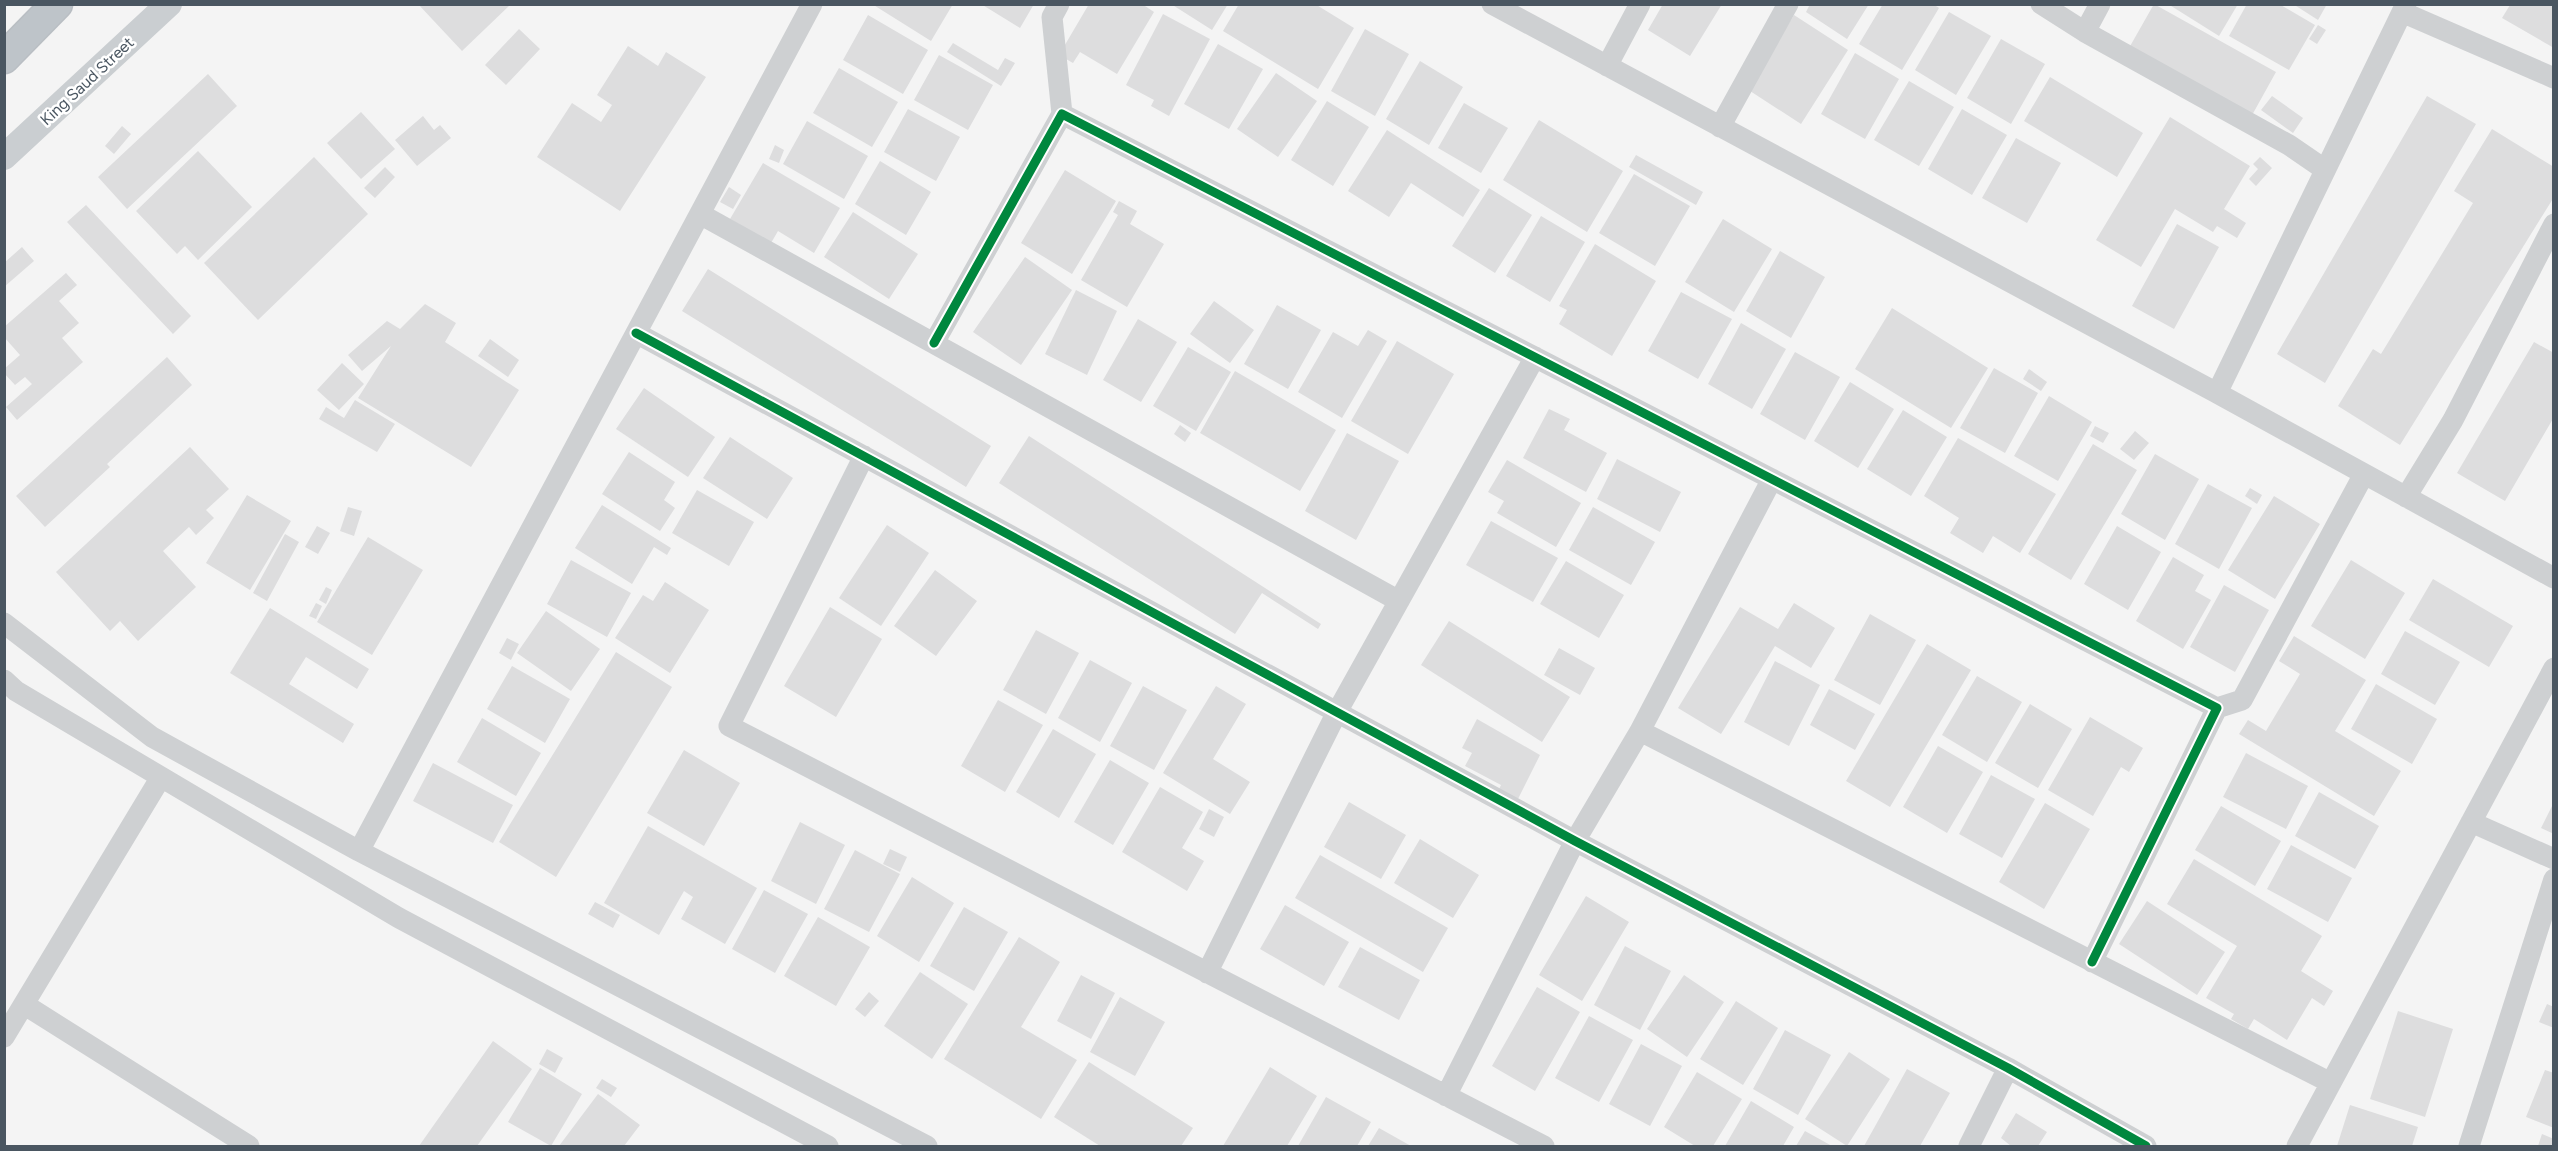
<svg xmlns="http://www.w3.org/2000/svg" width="2558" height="1151" font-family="Figtree,sans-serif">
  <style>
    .building { fill: #ddddde }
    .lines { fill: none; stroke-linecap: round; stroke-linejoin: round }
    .highway-casing { stroke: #b9bec3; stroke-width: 33 }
    .minor { stroke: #ced0d2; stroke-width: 21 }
    .major { stroke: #caced1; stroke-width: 26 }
    .highway { stroke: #bec4c9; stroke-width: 30 }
    .cycleway-casing { stroke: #fff; stroke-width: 13 }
    .cycleway { stroke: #00873e; stroke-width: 9 }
    .labels { text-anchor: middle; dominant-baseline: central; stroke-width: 5; stroke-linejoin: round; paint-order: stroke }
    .street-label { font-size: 16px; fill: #4a5661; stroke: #fff }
  </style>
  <rect width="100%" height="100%" fill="#f4f4f4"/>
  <path class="building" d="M418,4H511L462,51Z
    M872,4H953L931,41Z
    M981,4H1034L1020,28Z
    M1089,4H1142L1154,12L1117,74L1080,52L1073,63L1059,55Z
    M1171,4H1228L1212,30Z
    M1239,4H1315L1354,28L1318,89L1223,31Z
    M1663,4H1722L1690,56L1648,30Z
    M1810,4H1869L1847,39L1806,12Z
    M1883,4H1933L1939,8L1902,70L1859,44Z
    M2154,4L2276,72L2251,117L2129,48Z
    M2168,4H2238L2219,36Z
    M2247,4H2279L2315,25L2289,70L2229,36Z
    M2293,4H2327L2318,20Z
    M2510,5H2554V48L2502,18Z
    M1949,12L1991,36L1956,95L1915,70Z
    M1163,14L1210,39L1169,116L1151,106L1154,100L1126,85Z
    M868,15L928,50L903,94L843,60Z
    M1794,15L1848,50L1801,124L1747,89Z
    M2318,25L2326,30L2317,44L2309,39Z
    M519,29L540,49L506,85L485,65Z
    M1365,29L1409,54L1375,116L1331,91Z
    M2001,39L2045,64L2011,124L1967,98Z
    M953,43L998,70L1005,58L1015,63L1001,86L947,52Z
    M1218,44L1263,69L1229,129L1184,104Z
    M628,46L658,66L666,52L706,77L620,211L537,157L572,103L601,122L612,105L597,95Z
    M1855,53L1899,79L1865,139L1821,114Z
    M939,55L993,85L968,130L914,100Z
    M1420,61L1463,87L1429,145L1386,119Z
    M839,68L898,102L872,147L813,113Z
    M1276,73L1317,101L1278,157L1237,129Z
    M208,74L237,106L127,209L98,177Z
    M2050,77L2143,133L2117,177L2024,121Z
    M1909,81L1954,107L1919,166L1874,140Z
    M2272,96L2303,118L2293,133L2261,110Z
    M2427,96L2476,124L2325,383L2277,354Z
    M1327,101L1369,127L1333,186L1291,160Z
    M1464,103L1508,128L1481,173L1438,148Z
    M908,109L960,137L936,181L884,152Z
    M1962,109L2007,135L1972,195L1928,169Z
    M361,112L395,149L361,179L327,143Z
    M423,116L434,130L440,125L451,138L417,166L395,140Z
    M2170,117L2250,166L2224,209L2246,223L2237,238L2217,226L2213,232L2175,209L2141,267L2096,240Z
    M1539,120L1623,171L1587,232L1503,180Z
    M807,121L868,156L844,199L783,164Z
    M122,126L131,134L114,154L105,146Z
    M2492,129L2554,167V197L2400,445L2338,406L2373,349L2381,354L2473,203L2454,191Z
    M1387,130L1480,190L1463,217L1411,183L1389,217L1348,191Z
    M2016,138L2061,163L2027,223L1982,198Z
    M775,145L784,150L779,163L769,159Z
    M198,151L252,207L198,260L185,246L177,254L136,211Z
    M1636,155L1703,192L1696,205L1629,167Z
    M314,157L368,214L258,320L204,263Z
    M2260,157L2272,168L2256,186L2249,179L2258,169L2253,164Z
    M880,161L931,192L906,235L855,204Z
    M763,163L840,208L814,253L778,231L771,243L730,219Z
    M385,167L395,177L375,198L364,188Z
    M1065,170L1116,201L1072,274L1021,243Z
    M1634,174L1690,206L1655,266L1599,233Z
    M729,187L741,195L733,209L720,202Z
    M1489,188L1532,215L1495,273L1452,246Z
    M1119,201L1137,211L1130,224L1164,244L1127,307L1081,280L1118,215L1113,212Z
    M86,205L191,316L173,334L67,222Z
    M853,212L918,254L889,299L824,257Z
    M1541,216L1585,242L1550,302L1506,276Z
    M1723,219L1772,249L1734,312L1685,282Z
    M2177,224L2219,247L2174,329L2132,306Z
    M1595,244L1656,281L1612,356L1559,324L1567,310L1559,306Z
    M22,247L34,261L4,287V263Z
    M1780,251L1825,277L1791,338L1746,311Z
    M1025,257L1072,290L1021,365L973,332Z
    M708,269L991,446L966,487L682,311Z
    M66,273L77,285L59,301L79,323L62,338L83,362L17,420L6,407L32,384L25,377L15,385L4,373V369L20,355L4,337V327Z
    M1076,290L1117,311L1087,375L1045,354Z
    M1681,292L1732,319L1698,379L1648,351Z
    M1214,301L1254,330L1230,363L1190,334Z
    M425,304L456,323L445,342L519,390L471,467L358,398L391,346L362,371L348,355L387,321L400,329Z
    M1277,305L1321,330L1288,389L1244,364Z
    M1892,308L1988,368L1951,428L1855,369Z
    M1138,319L1177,342L1141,402L1103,380Z
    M1741,323L1786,349L1752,409L1708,384Z
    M1368,330L1387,341L1342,418L1298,392L1333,332L1358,346Z
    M490,339L519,360L508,377L478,356Z
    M1397,341L1454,374L1408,454L1351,421Z
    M2534,342L2554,353V417L2505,501L2457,473Z
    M1188,347L1231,372L1196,431L1153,406Z
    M1795,352L1840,377L1805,440L1760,414Z
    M167,357L192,385L107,464L110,467L45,527L16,496Z
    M342,363L364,384L339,410L317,390Z
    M1994,368L2038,393L2005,453L1960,428Z
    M2029,369L2047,382L2041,391L2023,379Z
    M1235,371L1336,430L1300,491L1200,433Z
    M1850,382L1894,409L1858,468L1814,441Z
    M644,388L715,437L688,477L616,429Z
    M2049,396L2092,422L2058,481L2014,456Z
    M355,400L395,424L377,452L319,419L326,407L344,418Z
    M1549,409L1570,419L1564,430L1607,453L1586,492L1523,458Z
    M1903,410L1947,437L1911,496L1867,469Z
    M1180,425L1191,433L1185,442L1174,434Z
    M2095,426L2109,433L2103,443L2090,436Z
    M2135,431L2149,443L2134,460L2120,449Z
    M1347,433L1399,461L1356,540L1305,511Z
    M1029,436L1321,624L1318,629L1262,593L1235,634L999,483Z
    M730,437L793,478L767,519L703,478Z
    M1958,438L2056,494L2020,553L1993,536L1983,553L1950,533L1959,518L1924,496Z
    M2093,444L2137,470L2071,580L2028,554Z
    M190,447L229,489L206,510L214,518L196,535L189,527L163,551L196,587L138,641L120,621L110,631L56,572Z
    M629,452L675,482L664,500L675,508L660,531L602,494Z
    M2155,454L2199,479L2165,540L2121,514Z
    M1617,459L1681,492L1660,532L1597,499Z
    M1507,460L1581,503L1556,547L1497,513L1504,501L1488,492Z
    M2208,484L2252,508L2219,569L2175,544Z
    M2250,488L2262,495L2257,504L2245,496Z
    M697,490L754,522L729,566L672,533Z
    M247,495L291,521L250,590L206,563Z
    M2274,496L2320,524L2275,599L2228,570Z
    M602,505L671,548L667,555L654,547L632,584L575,548Z
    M348,507L362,511L354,536L340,531Z
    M1593,507L1655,542L1631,585L1569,550Z
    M1491,521L1558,558L1533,602L1466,565Z
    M887,525L929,553L881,626L839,598Z
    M317,526L330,533L318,554L305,547Z
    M2117,526L2161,552L2128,610L2084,584Z
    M285,534L299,542L267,601L253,593Z
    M368,537L423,570L372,655L317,622Z
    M2173,557L2204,575L2195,591L2211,600L2183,649L2136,621Z
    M571,560L631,593L607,637L547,604Z
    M2351,560L2405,593L2365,659L2311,626Z
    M1566,561L1624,595L1599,638L1540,604Z
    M935,570L977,601L936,656L894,626Z
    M2433,579L2513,626L2489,667L2409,620Z
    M665,582L709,610L670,673L615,638L643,595L653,601Z
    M2224,585L2269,610L2235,672L2190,647Z
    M326,587L332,590L326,604L319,600Z
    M316,603L322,606L316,619L309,616Z
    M1794,603L1835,628L1811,668L1775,646L1721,734L1678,708L1740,607L1778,629Z
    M830,607L882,639L836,717L784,686Z
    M270,608L369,669L357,689L306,657L289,684L354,724L343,743L230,673Z
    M546,611L600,649L571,691L517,653Z
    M1870,614L1916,640L1880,705L1834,680Z
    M1449,621L1570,697L1542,742L1421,665Z
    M1036,630L1079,653L1046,714L1003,690Z
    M2405,631L2460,662L2435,705L2381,674Z
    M2294,636L2366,680L2335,731L2401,771L2374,816L2239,734L2248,720L2266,731L2300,674L2279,661Z
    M507,638L519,644L511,660L499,653Z
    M1927,644L1971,670L1890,807L1846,781Z
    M1559,648L1595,668L1580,695L1544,675Z
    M616,652L672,687L556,877L499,842Z
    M1090,660L1132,683L1100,742L1058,718Z
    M1775,661L1820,685L1789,746L1744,722Z
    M512,666L570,699L545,743L487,709Z
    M1977,676L2022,702L1987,762L1942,735Z
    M2376,684L2437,719L2412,764L2351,729Z
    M1143,686L1187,710L1154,770L1110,746Z
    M1216,686L1246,704L1213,759L1250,782L1230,814L1163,773Z
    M1829,689L1875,714L1855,750L1810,725Z
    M998,700L1043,725L1005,792L961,766Z
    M2030,704L2072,729L2038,788L1995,763Z
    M2090,717L2143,748L2129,772L2121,767L2093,816L2048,790Z
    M482,718L541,753L516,796L457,762Z
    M1477,719L1540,755L1518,799L1499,789L1501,785L1465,766L1472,753L1462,748Z
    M1053,729L1096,754L1059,818L1016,792Z
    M1938,746L1983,772L1947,833L1903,807Z
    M684,750L740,783L704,846L647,813Z
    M2246,753L2308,786L2286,829L2223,797Z
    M1110,760L1149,783L1113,845L1074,822Z
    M433,763L513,805L493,843L413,801Z
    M1991,775L2035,799L2002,858L1959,834Z
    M1160,787L1203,812L1182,848L1204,861L1187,891L1122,852Z
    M2319,792L2379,826L2355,869L2295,836Z
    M1349,802L1406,835L1381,879L1324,847Z
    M2554,802V834L2541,828Z
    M2045,803L2090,829L2044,909L1999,882Z
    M2221,806L2281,841L2255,886L2195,850Z
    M1209,809L1224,817L1214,837L1199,829Z
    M800,822L845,845L816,904L771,881Z
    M648,826L757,888L725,944L681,919L693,897L684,891L659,935L604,903Z
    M1420,839L1479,875L1453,918L1394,883Z
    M2291,845L2352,878L2328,922L2267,889Z
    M890,849L907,857L900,872L883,864Z
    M855,850L900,874L869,932L824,909Z
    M1320,855L1448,928L1423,972L1295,898Z
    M2194,859L2322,936L2301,971L2333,991L2324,1006L2312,998L2287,1040L2254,1019L2248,1029L2231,1019L2234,1014L2206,998L2237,946L2167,904Z
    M912,877L954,903L919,962L877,936Z
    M764,890L808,914L775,973L732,949Z
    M1586,896L1629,922L1582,1001L1539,975Z
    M2147,901L2225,952L2197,995L2119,944Z
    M595,902L620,915L613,928L588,914Z
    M1285,905L1349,942L1324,986L1260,949Z
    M964,907L1008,932L974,991L930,966Z
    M818,917L870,947L836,1006L784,976Z
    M1019,937L1060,962L1021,1027L1077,1060L1041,1119L944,1059Z
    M1625,946L1671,971L1640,1030L1594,1005Z
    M1360,947L1420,980L1399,1020L1338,987Z
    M920,972L968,1004L932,1059L884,1026Z
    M1081,975L1115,993L1091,1039L1057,1021Z
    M1684,975L1724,1002L1687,1057L1647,1029Z
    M1537,987L1580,1012L1535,1091L1492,1066Z
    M869,992L879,1001L865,1017L855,1009Z
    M1120,997L1165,1022L1135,1076L1090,1052Z
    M1736,1001L1778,1028L1743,1085L1700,1059Z
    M2547,1004L2554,1007V1028L2539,1022Z
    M2398,1011L2453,1029L2425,1117L2370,1099Z
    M1589,1016L1633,1040L1599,1102L1555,1078Z
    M1785,1030L1831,1055L1798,1115L1753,1089Z
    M493,1041L532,1069L477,1146H419Z
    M1641,1044L1682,1066L1650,1126L1609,1104Z
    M547,1049L563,1058L555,1073L539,1064Z
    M1849,1052L1890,1079L1847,1146L1805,1119Z
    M1089,1062L1193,1128L1181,1146H1100L1054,1117Z
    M1270,1067L1317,1096L1287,1146H1223Z
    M540,1068L582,1094L551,1146L508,1122Z
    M1907,1069L1950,1093L1920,1146H1864Z
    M2545,1070L2554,1073V1128L2526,1117Z
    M1697,1072L1742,1099L1713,1146H1695L1664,1127Z
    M602,1079L617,1088L611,1097L596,1088Z
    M598,1094L640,1125L624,1146H559Z
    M1326,1097L1371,1122L1357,1146H1298Z
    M1751,1101L1794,1127L1783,1146H1725Z
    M2350,1105L2418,1127L2412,1146H2337Z
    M2016,1113L2047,1132L2038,1146H2011L2001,1138Z
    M1379,1128L1411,1146H1368Z
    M1805,1131L1832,1146H1796Z
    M2542,1134L2554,1139V1146H2538Z"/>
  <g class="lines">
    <g class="highway-casing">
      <path id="highway" d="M4,58L57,4"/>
    </g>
    <path class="minor" d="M1059,4L1052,17L1062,114
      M1492,4L2217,393
      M2041,4L2085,32L2100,4
      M2406,4L2217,393L2554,578
      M2402,12L2554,78
      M2085,32L2289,145L2324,169
      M1607,66L1640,4
      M1720,127L1788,4
      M700,214L1399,601
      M636,333L1575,841L2008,1068L2146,1146
      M934,343L1062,114L2217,708L2092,962
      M864,456L729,726L1544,1146
      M2406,497L2453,420L2554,224
      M4,623L152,737L359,851L927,1146
      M4,680L16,691L399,918L828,1146
      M2217,708L2242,700L2364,474
      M1640,731L1772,479
      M2471,822L2554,859
      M359,851L812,4
      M1207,973L1337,712L1535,357
      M25,1005L249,1146
      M4,1037L161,777
      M1446,1096L1575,841L1640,731L2331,1083
      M1969,1146L2008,1068
      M2297,1146L2554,668
      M2469,1146L2554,879"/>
    <path class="major" d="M4,157L169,4"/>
    <use href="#highway" class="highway"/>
    <g class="cycleway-casing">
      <path id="cycleway" d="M636,333L1575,841L2008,1068L2146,1146
        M934,343L1062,114L2217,708L2092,962"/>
    </g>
    <use href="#cycleway" class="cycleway"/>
  </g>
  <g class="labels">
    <g class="street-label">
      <text transform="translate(87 81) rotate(-43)">King Saud Street</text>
    </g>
  </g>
  <rect width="2558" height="1151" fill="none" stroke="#4a5661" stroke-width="12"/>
</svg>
